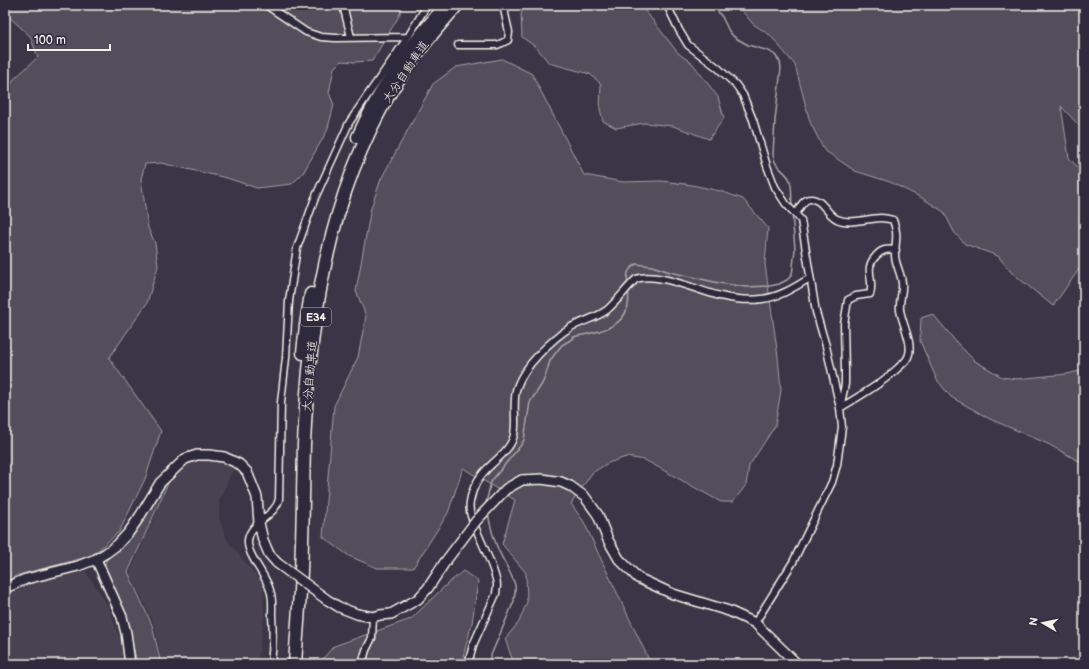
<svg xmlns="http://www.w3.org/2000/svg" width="1089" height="669" font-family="'Balsamiq Sans','Klee One',sans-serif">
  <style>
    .built { fill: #484352 }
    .green { fill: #534e5c; stroke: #a4a0a2 }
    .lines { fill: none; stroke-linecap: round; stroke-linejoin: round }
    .stream { stroke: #aaa6a7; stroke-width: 1.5 }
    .street-casing { stroke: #f4f1e8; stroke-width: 9 }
    .secondary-casing { stroke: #f4f1e8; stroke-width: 12 }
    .highway-casing { stroke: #f4f1e8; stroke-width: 15 }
    .street { stroke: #2f2a3d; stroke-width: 6 }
    .secondary { stroke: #2f2a3d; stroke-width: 9 }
    .highway { stroke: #2f2a3d; stroke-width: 12 }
    .secondary-bridge-casing { stroke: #f4f1e8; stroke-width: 12; stroke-linecap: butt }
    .secondary-bridge { stroke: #2f2a3d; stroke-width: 9 }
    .labels { text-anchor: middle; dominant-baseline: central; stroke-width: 3.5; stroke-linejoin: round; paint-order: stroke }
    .shield { fill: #2f2a3d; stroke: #b9b5b5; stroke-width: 1 }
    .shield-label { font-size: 11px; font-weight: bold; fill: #f4f1e8 }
    .street-label { font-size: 12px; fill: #f4f1e8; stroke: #2f2a3d }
  </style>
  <rect width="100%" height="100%" fill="#3b3647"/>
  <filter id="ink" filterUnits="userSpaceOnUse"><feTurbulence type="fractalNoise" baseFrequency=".025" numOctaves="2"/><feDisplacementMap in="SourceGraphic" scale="8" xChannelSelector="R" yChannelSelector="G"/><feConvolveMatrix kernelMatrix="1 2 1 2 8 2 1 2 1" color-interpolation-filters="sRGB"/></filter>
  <g filter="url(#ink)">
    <path class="built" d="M210,460L227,461L233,470L219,500V518L227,540L263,584L264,617L257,664H162L154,624L130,572L172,478L190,463Z
      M85,571L109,607L125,656V664H5V598L17,587L47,579Z"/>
    <path class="green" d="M5,5H323L327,9L338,5H403L399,16L372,61L355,62L341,61L334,68L329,93L334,105L327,131L303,173L292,184L257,188L227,178L161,163L145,164L141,179L148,228L155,243L158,266L147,303L109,358L161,431L145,479L119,532L91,556L18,575L5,582V396L9,394L7,371L5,370V190L7,191L5,174V100L13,80L38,57L30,36L5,13Z
      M524,5H638L647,13L678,53L693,64L718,97L724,118L709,139L673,126L644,123L616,128L603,121L600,109L601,84L590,74L549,63L537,48L522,37L521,14Z
      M737,5H1084V131L1061,106L1069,158L1084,174V260L1082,265L1053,306L1011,272L998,256L965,244L954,232L944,212L922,198L890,182L855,171L824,150L810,122L795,65L770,35L753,24Z
      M502,59L532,74L584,175L623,182L662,181L692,185L720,191L743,199L768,228L765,264L778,357L781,390L775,426L749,466L746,485L733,502H721L645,460L626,457L608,463L592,473L571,504L584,522L600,557L651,664H514L505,639L519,622L527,602L526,573L502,544L515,500L463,468L448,513L413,568H377L349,556L323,537L334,406L358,357L366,316L356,291L371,208L381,179L433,84L456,67Z
      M933,314L957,343L975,361L1002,377L1016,379L1067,374L1084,370V464L1048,444L990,419L951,397L937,380L920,341L921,318Z
      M169,477H171L128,572L152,625L161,664H136V658L127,620L105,565L107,557Z
      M463,571L478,581L472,623L461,664H318L334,646L411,619L446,585Z"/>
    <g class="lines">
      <path class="stream" d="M713,5L722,17L729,31L734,37L748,45L769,51L775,55L780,62L781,68L780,77L775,120L773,154C774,167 783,169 789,178C793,185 791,199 792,207
        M628,284C626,273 628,270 636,264L652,266L670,272L719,283L746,287L770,286L779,284L787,280L792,275L795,249L792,213
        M486,505V503L491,482L498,473L521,445L524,440L530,402L542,384L545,377L550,361L554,355L562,345L574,338L573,337C601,331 634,327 628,290
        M488,513C490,525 493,537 498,549C503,561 511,572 515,585C516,591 514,596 514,601L489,660V664"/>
      <g class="street-casing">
        <path id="street" d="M266,5L306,32L321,37L335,38L408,37
          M343,5L351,37
          M667,5L679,30L688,45L718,68L736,85L743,95L753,120L767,166L775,187L786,204L801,220L816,312L826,346L840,408L842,427L837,465L832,482L793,562L755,623
          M458,45H497L502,43L508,40L509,32L503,5
          M796,214C799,209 803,199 810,199C822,198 827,215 837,219C849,225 868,218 881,218C885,218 889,219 893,220C899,235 895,242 895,256C896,266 901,273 902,283C903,292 899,301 900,310C902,323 914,345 908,357C906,362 901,365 898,368C881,384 860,396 840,408
          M841,404L845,384V371L844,324L848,300L856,296L870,294C875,279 863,269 876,256C882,249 887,249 896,250
          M271,664C273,648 273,631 272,615C272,606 273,598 270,590C266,575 246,554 248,540C250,522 276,516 279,499L281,402L286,358L289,301L297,248L315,198L349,123L365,99L408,37L427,5
          M362,664L366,650L372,638L373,617
          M468,664L473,645L496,594C496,591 497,588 497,585C496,571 482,544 477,531C473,522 468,512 470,502C472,488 480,475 490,466C498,458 507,452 512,441C519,426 511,404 517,387C524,366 552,339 571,327C583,321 596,318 607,310C617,301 626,289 636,279C656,271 699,291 720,296C733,299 749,301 762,299C780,297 795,287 810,278"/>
      </g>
      <g class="secondary-casing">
        <path id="secondary" d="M522,480L542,479L561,482L570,486L585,497L598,515L608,540L619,559L638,578L673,594L729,611L755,623L797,664
          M96,559L122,617L126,633L130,664
          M5,588L26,579L78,566L96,559L106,553L117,545L129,532L140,516L160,483L185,459L197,455H209L224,457L239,464L247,472L257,497L259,523L263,540L269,554L277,563
          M326,599L339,607L357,614L373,617L380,615L391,614L418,599L428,588L445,562"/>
      </g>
      <g class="highway-casing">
        <path id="highway" d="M358,137C379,90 408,48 442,10
          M303,353L306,325L311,294
          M295,664C297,633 300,601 301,570C303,528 303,486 304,444C309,322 328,197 391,91C410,60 433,32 457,5"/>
      </g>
      <use href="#street" class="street"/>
      <use href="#secondary" class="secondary"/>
      <use href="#highway" class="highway"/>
      <g class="secondary-bridge-casing">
        <path id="secondary-bridge" d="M445,562L476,521L506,489L522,480
          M277,563L326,599"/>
      </g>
      <use href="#secondary-bridge" class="secondary-bridge"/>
    </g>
  </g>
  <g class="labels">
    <rect class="shield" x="301" y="308" width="30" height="18" rx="3"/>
    <g class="shield-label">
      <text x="316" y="317">E34</text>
    </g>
    <g class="street-label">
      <text transform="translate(406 72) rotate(-56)">大分自動車道</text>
      <text transform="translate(310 376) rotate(-85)">大分自動車道</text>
    </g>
  </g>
  <rect width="1089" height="669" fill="none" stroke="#2f2a3d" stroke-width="20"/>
  <rect x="10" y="10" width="1069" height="649" fill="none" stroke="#f4f1e8" stroke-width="1.5" filter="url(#ink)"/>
  <g transform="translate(1043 623) rotate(279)" stroke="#2f2a3d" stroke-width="3" paint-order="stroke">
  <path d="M0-3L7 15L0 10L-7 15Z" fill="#f4f1e8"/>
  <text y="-6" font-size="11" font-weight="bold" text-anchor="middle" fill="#f4f1e8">N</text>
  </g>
  <path d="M28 44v6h82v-6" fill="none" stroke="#f4f1e8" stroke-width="2"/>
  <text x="34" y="44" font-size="12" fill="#f4f1e8" stroke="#2f2a3d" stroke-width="3" paint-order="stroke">100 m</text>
</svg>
